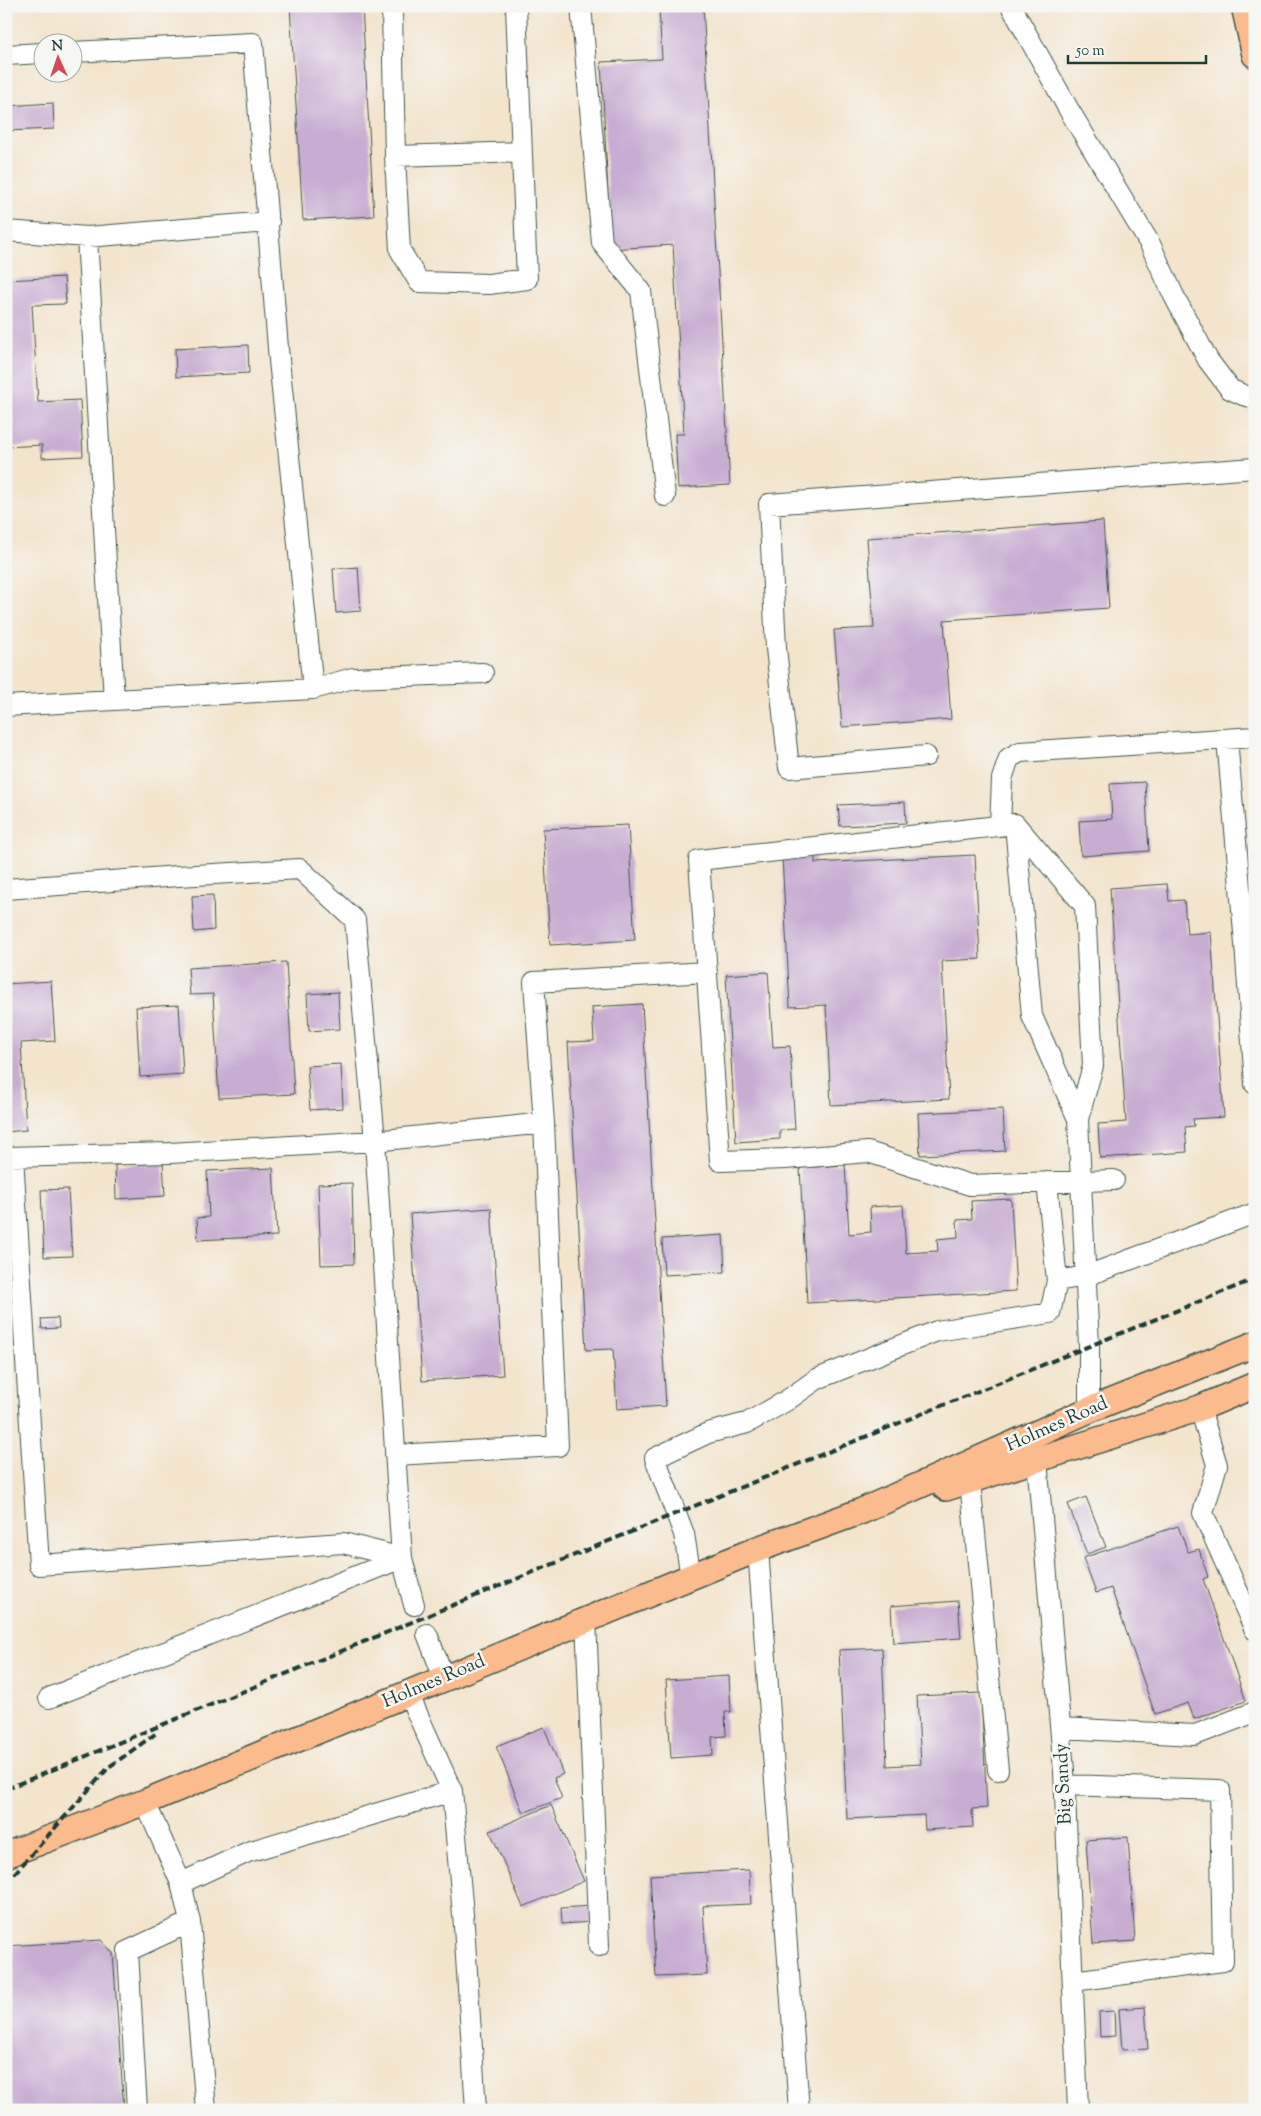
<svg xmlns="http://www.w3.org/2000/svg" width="1261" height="2116" font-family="'Sorts Mill Goudy',serif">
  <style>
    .building { fill: #c8add3 }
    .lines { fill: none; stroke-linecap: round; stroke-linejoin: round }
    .minor-casing { stroke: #3f564b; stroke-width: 22 }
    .major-casing { stroke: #3f564b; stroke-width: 28 }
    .minor { stroke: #fff; stroke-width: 20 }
    .major { stroke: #fbbb8d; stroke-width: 25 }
    .rail { stroke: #1f3d34; stroke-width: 4; stroke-dasharray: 8 4; stroke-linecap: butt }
    .labels { text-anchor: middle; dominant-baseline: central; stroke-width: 5; stroke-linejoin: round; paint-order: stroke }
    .street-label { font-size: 19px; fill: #1f3d34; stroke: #f6f6f2 }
  </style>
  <rect width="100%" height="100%" fill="#f6f6f2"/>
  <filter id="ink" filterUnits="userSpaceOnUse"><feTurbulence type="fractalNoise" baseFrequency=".02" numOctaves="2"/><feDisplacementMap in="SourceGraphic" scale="10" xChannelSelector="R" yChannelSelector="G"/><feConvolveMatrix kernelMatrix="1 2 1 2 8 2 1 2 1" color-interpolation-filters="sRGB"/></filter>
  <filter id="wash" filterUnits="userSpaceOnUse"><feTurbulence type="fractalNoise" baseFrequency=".0096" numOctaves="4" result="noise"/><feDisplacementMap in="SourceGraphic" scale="20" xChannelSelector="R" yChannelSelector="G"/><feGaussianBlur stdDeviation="1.12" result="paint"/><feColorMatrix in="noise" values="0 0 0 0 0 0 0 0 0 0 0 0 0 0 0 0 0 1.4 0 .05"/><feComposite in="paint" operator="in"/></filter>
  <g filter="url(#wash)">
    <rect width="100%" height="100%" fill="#f3e4cc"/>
    <g id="blocks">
      <path class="building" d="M290,6H362L374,216L303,220Z
        M703,6L730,485L678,488L675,434H684L673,245L611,249L601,62L662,59L659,9Z
        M53,103L54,129L6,131V106Z
        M64,277L66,304L32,305L38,402L80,400L83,456L42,458V445L6,447V280Z
        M248,345L249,373L176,377L175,349Z
        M1103,521L1109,608L944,620L951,719L842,727L834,630L874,628L867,538Z
        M358,567L361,611L336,613L333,569Z
        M1145,782L1149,851L1081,856L1079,821L1112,819L1110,784Z
        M905,802L906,823L840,826L838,805Z
        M628,825L635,940L550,945L543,829Z
        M815,855V863L975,855L980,959L942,961L949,1099L831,1105L826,1005L790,1007L782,856Z
        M1167,884L1169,901L1184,900L1187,934L1211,932L1224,1117L1193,1119L1194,1126L1185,1127L1187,1152L1100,1158L1098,1124L1126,1122L1110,888Z
        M213,895L214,930L194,932L192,896Z
        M286,962L294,1094L219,1098L213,994L190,995L188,968Z
        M768,972L773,1047L790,1046L795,1129L780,1130V1139L736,1142L726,975Z
        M51,981L55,1041L21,1043L26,1130L6,1132V984Z
        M338,992L340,1029L309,1031L307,994Z
        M642,1004L666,1406L617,1409L613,1349L586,1350L568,1042L594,1041L592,1007Z
        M179,1005L183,1074L140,1077L136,1007Z
        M341,1064L343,1108L310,1110L307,1066Z
        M1003,1109L1005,1151L920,1155L918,1113Z
        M163,1162L165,1196L116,1199L115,1165Z
        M845,1165L849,1234L871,1232L870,1207L903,1205L906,1253L938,1251L937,1239L958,1237L957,1220L972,1219L971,1201L1011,1199L1016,1291L807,1303L800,1168Z
        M273,1168L277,1236L198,1240L197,1218L209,1217L207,1171Z
        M352,1183L354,1264L321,1265L318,1184Z
        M68,1189L72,1256L44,1257L41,1190Z
        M491,1208L503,1375L422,1381L410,1214Z
        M723,1235L725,1272L664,1275L662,1239Z
        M58,1318L59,1328L42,1329L41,1319Z
        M1086,1497L1106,1547L1087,1554L1068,1504Z
        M1178,1526L1188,1552L1199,1549L1208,1577L1203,1579L1246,1701L1194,1719L1188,1703L1155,1714L1111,1588L1096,1593L1083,1558Z
        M958,1601L961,1638L893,1643L891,1606Z
        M882,1648L887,1766L921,1764L917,1696L981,1693L987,1808L972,1809L973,1827L925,1830L924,1815L847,1819L839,1650Z
        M729,1676L731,1712H725L726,1736L712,1737L713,1755L671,1758L666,1680Z
        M544,1727L563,1774L554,1778L562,1798L523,1813L496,1746Z
        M551,1805L584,1881L523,1907L490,1831Z
        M1128,1837L1135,1941L1093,1944L1086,1840Z
        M749,1870L751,1904L703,1906L707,1975L656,1977L650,1875Z
        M591,1906L592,1922L562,1924L561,1908Z
        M101,1940L113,1953L124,2110H6V1946Z
        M1145,2007L1148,2049L1122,2050L1119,2009Z
        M1114,2011L1115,2036L1100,2037L1099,2012Z"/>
    </g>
  </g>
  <g filter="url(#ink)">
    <use href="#blocks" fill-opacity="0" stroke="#3f564b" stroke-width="1"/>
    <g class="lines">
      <g class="minor-casing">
        <path id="minor" d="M396,6L392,10L395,156L400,250L419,282L489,284L527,279L516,6
          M581,6L602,243L641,291L665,496
          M1011,6L1069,110L1150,244L1174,296L1208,360L1230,389L1243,395L1255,398
          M6,55L42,53
          M395,156L522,152
          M6,231L87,237L269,222
          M87,237L114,700
          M313,689L353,678L483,673
          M6,706L313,689L279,360L253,43L72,52
          M1227,739L1245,944L1255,1084
          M926,756L789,768L776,648L769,504L1255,468
          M1015,824L699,860L720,1161L785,1159L868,1152L970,1185L1114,1180
          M1015,824L1085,906L1093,1066L1078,1119L1089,1346V1410
          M1015,824L1032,1016L1078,1119
          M1000,826L1002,779L1009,758L1020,752L1255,737
          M6,889L178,876L300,869L355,920L375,1141L402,1558L414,1605
          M6,1157L170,1153L375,1141L544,1123
          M13,1157L39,1565L343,1543L402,1558
          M1057,1281L1086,1276L1255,1213
          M1200,1408L1217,1465L1203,1513L1255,1630
          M395,1455L558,1446L544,1123L534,982L707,972
          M1037,1460L1064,1771L1078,2110
          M970,1481L998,1770
          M758,1549L799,2110
          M691,1577L684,1534L655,1458L708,1433L747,1423L786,1401L817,1379L937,1331L1050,1313L1057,1281L1047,1182
          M586,1619L599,1946
          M427,1634L444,1678
          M408,1693L452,1791
          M49,1698L402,1558
          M1061,1728L1195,1735L1255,1712
          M1065,1785L1220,1790L1223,1961L1073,1981
          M145,1802L181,1883L190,1922L206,2110
          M181,1883L248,1852L452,1791L464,1926L476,2110
          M137,2110L128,1951L190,1922"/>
      </g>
      <g class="major-casing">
        <path id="major" d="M1244,6L1255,55
          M946,1488L1200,1408L1255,1385
          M6,1855L145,1802L758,1549L862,1511L1089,1410L1255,1344"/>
      </g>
      <use href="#minor" class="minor"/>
      <use href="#major" class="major"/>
      <path class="rail" d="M6,1789L677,1513L1255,1279
        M6,1883L109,1767L158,1732"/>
    </g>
  </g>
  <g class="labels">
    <g class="street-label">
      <text transform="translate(1057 1425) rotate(-24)">Holmes Road</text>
      <text transform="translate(434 1682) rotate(-23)">Holmes Road</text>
      <text transform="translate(1064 1784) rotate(-93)">Big Sandy</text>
    </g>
  </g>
  <rect width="1261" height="2116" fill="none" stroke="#f6f6f2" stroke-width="25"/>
  <g transform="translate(58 58) rotate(357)"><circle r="24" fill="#f6f6f2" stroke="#a0aca6"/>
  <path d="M0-4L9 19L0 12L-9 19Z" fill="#d1495b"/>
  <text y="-8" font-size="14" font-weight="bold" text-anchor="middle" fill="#1f3d34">N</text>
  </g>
  <path d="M1068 55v8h138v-8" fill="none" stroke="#1f3d34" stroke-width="2.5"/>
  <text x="1076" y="55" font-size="15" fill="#1f3d34" stroke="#f6f6f2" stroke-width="4" paint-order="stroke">50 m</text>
</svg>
